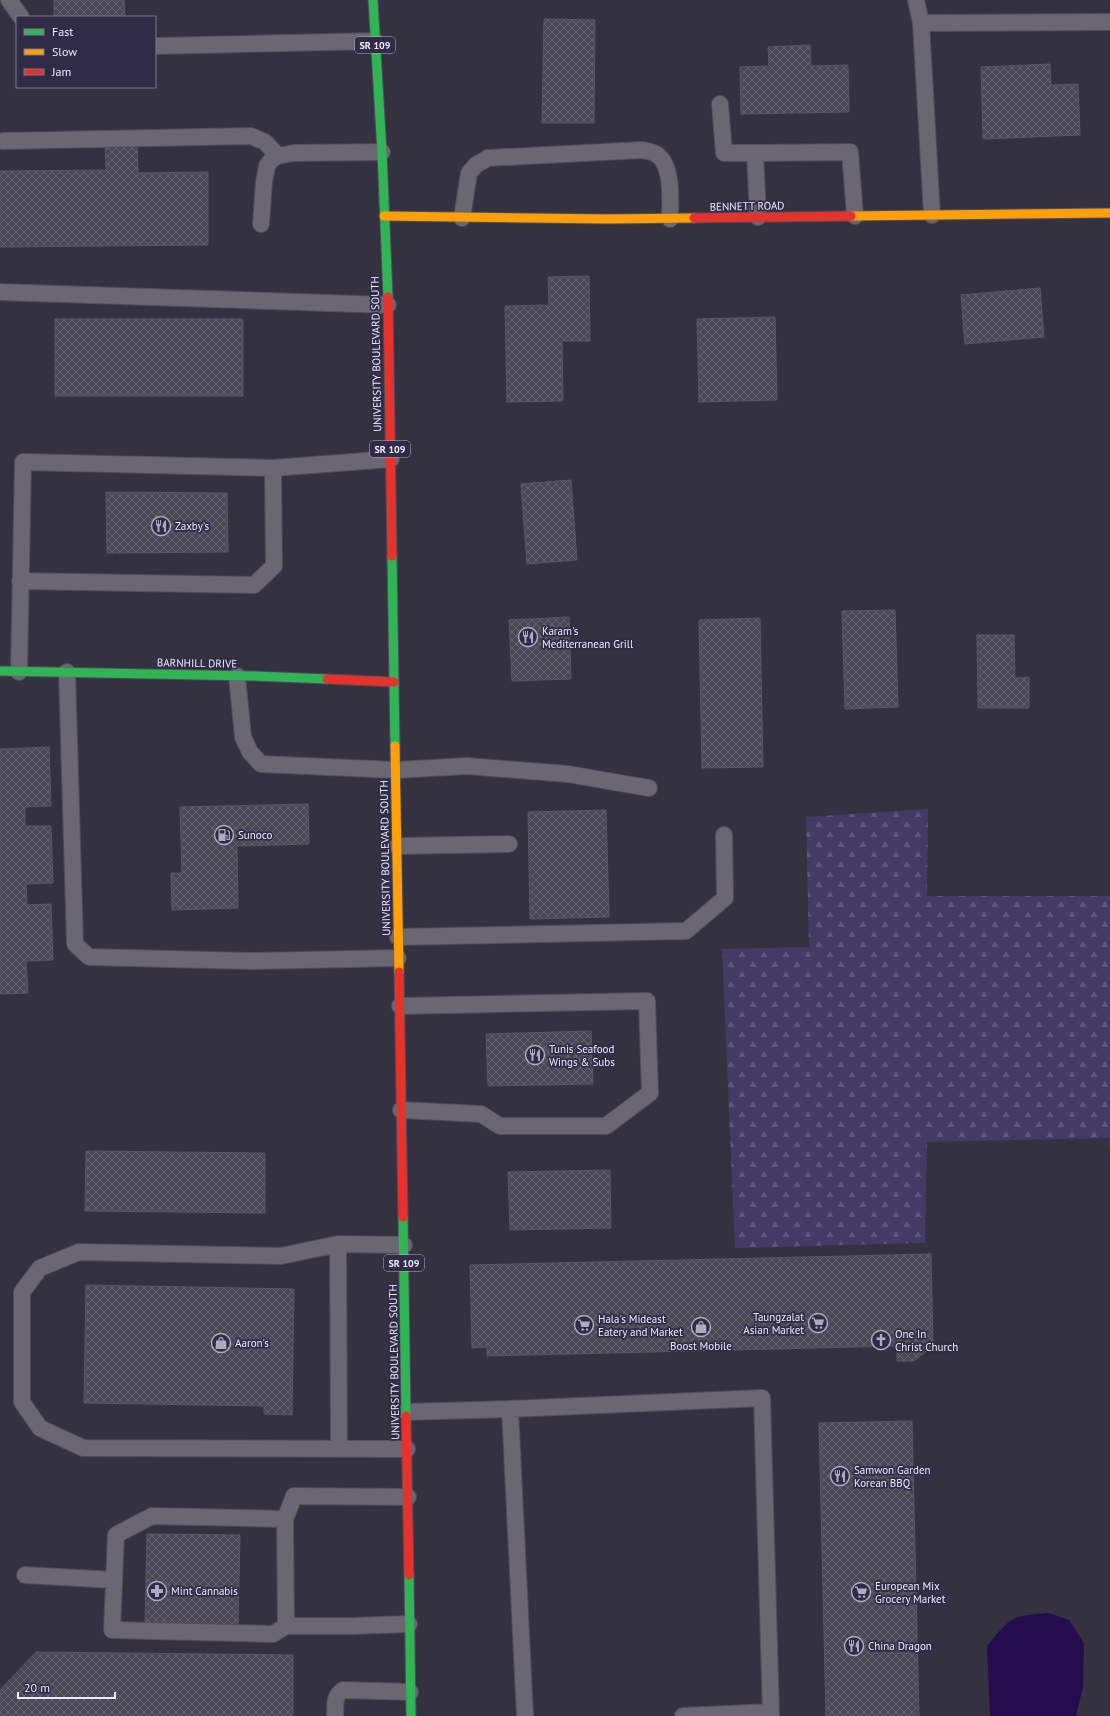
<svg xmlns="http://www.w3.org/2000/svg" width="1110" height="1716" font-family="'PT Sans',sans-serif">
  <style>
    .forest { fill: url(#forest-firs) }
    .water { fill: #250c4f }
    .building { fill: url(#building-cross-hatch); stroke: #595764 }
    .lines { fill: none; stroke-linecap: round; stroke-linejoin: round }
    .lane-casing { stroke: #4f4d5a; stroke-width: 18 }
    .fast-casing { stroke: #4f4d5a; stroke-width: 11 }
    .slow-casing { stroke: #4f4d5a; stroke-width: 11 }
    .jam-casing { stroke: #4f4d5a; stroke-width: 11 }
    .lane { stroke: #6a6773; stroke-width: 16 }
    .fast { stroke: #30b455; stroke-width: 9 }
    .slow { stroke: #ff9f0a; stroke-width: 9 }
    .jam { stroke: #e5322d; stroke-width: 9 }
    .labels { text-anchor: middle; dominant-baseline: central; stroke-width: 3.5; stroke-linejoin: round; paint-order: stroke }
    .shield { fill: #302b47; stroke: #b5b2c7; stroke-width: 1 }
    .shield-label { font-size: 10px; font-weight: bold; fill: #eeecfe }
    .street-label { font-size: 11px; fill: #eeecfe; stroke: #302b47 }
    .poi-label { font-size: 11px; fill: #eeecfe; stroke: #302b47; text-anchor: start }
  </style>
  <defs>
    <pattern id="forest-firs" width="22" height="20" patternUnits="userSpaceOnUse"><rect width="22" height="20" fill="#433a65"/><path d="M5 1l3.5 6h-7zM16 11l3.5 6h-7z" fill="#5e577c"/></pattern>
    <pattern id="building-cross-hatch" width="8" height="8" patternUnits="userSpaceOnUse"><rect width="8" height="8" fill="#4b4856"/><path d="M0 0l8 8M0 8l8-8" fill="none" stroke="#65636f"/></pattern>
  </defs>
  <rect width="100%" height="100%" fill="#343141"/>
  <path class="forest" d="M928,809L927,896H1110V1155L1109,1138L927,1142L925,1243L735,1248L722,949L809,947L806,817Z"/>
  <path class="water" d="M1048,1613L1069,1620L1084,1643L1083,1687L1076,1716H990L987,1646C1011,1617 1010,1616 1048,1613Z"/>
  <path class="building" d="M54,0H124L125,17H54Z
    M544,19L595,20L594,123H542Z
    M810,45L811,66L848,65L849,112L741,114L740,67L769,66L768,47Z
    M1050,64L1051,85L1078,84L1080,135L983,139L981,67Z
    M137,145L138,173L208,172V245L0,247V171L106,170L105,146Z
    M589,276L590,341H562L563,401L507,402L505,306L549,305L548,277Z
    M1040,288L1044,337L965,344L961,295Z
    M775,317L777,400L699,402L697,319Z
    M55,319H243V396H55Z
    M571,480L577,560L527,564L521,484Z
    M106,492L227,493L228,552L107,553Z
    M895,610L898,707L845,709L842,611Z
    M569,617L571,679L512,681L509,620Z
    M760,618L763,767L702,768L699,620Z
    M977,635H1014L1015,678L1029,677V708H978Z
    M49,747L51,806L25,807V826H51L53,883L26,884L27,905L51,904L53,960L26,961L28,993L0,994V749Z
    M308,804L309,844L237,846L238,908L172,910L171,873H182L180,807Z
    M606,810L609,917L530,919L528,812Z
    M591,1031L593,1084L488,1086L486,1034Z
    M86,1151L265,1153V1213L85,1211Z
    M610,1170L611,1228L510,1230L508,1172Z
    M931,1254L933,1346L914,1361H897V1346L487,1356V1347L472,1348L470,1265Z
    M86,1285L294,1289L292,1415L264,1414V1406L84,1403Z
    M912,1421L919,1716H826L819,1423Z
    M147,1534L240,1535L238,1626L145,1625Z
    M36,1652L293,1655V1716H0V1690Z"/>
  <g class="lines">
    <g class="lane-casing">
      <path id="lane" d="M9,0L21,17
        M916,0L921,23L1110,22
        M921,23L932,215
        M155,46L375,41
        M720,104L724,153H755
        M3,141L251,136L265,142L278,156
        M758,217L755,153L850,152L855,216
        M462,218L469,173L476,165L488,158L642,150C646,151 651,151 654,153C674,162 670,201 670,219
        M261,224L264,182L267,166L272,159L278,156L294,153L382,152
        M0,292L388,305
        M20,581L254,585L274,566L273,468
        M19,672L23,462L273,468L391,459
        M67,672L75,944L89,957L250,961L398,958
        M237,676L243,737L250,752L261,764L396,770L467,766L568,774L649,788
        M397,846L509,844
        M398,937L686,931L725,898L724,835
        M400,1006L647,1001L650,1093L606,1126H500L481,1114L401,1110
        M338,1244L339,1449
        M404,1245L338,1244L281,1256L79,1252L40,1268L22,1292V1402L40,1428L83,1448L407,1449
        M510,1409L525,1716
        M406,1412L510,1409L762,1398L771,1716
        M285,1519L152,1516L116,1535L112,1630L273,1634L286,1626H353L409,1624
        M25,1575L113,1580
        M286,1626L285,1519L294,1496L408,1497
        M335,1716C336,1705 333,1697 343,1690L410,1692
        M683,1716L771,1712"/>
    </g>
    <g class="fast-casing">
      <path id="fast" d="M373,0L382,152L388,297
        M392,556L395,746
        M0,671L253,676L327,679
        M403,1217L406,1416
        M409,1575L411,1716"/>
    </g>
    <g class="slow-casing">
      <path id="slow" d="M384,216L608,219L694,218
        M851,216L1110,213
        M395,746L399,972"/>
    </g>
    <g class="jam-casing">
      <path id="jam" d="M694,218L851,216
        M388,297L392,556
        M327,679L394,682
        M399,972L403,1217
        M406,1416L409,1575"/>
    </g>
    <use href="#lane" class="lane"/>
    <use href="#fast" class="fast"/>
    <use href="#slow" class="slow"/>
    <use href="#jam" class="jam"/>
  </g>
  <defs>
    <g id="restaurant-ring" transform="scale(1)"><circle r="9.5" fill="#302b47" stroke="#adabbc" stroke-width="1.5"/><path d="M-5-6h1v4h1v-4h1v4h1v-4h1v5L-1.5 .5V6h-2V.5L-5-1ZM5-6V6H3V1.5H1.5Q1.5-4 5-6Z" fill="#adabbc"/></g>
    <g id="fuel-ring" transform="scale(1)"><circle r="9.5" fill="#302b47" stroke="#adabbc" stroke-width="1.5"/><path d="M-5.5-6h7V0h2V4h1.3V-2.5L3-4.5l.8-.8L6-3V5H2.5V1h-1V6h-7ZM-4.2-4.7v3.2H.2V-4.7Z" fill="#adabbc"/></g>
    <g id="supermarket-ring" transform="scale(1)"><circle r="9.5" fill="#302b47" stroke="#adabbc" stroke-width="1.5"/><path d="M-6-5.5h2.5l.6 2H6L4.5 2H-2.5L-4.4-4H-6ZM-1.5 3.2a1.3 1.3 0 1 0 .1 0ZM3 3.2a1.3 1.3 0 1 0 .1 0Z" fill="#adabbc"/></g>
    <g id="shop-ring" transform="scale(1)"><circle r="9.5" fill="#302b47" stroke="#adabbc" stroke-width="1.5"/><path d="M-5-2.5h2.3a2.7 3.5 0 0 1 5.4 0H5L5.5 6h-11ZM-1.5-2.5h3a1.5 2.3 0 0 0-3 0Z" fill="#adabbc"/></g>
    <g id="church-ring" transform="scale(1)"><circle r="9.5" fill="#302b47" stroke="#adabbc" stroke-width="1.5"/><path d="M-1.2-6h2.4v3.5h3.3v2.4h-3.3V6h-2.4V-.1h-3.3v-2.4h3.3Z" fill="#adabbc"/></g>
    <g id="pharmacy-ring" transform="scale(1)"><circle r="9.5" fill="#302b47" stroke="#adabbc" stroke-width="1.5"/><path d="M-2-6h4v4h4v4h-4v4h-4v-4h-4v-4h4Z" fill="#adabbc"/></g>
  </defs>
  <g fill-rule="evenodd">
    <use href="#restaurant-ring" x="161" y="526"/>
    <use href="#restaurant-ring" x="528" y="637"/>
    <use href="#fuel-ring" x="224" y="835"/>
    <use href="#restaurant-ring" x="535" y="1055"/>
    <use href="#supermarket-ring" x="818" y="1323"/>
    <use href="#supermarket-ring" x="584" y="1325"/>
    <use href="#shop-ring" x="701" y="1327"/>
    <use href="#church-ring" x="881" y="1340"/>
    <use href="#shop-ring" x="221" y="1343"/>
    <use href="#restaurant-ring" x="840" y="1476"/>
    <use href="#pharmacy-ring" x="157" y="1591"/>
    <use href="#supermarket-ring" x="861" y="1592"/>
    <use href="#restaurant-ring" x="854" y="1646"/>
  </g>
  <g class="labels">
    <g class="shield">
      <rect x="355" y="37" width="40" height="16" rx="3"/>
      <rect x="370" y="441" width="40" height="16" rx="3"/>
      <rect x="384" y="1255" width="40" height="16" rx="3"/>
    </g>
    <g class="shield-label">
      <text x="375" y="45">SR 109</text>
      <text x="390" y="449">SR 109</text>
      <text x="404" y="1263">SR 109</text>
    </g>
    <g class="street-label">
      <text transform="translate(747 206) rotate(-1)">BENNETT ROAD</text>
      <text transform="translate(376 354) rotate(-91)">UNIVERSITY BOULEVARD SOUTH</text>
      <text transform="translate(197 663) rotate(1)">BARNHILL DRIVE</text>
      <text transform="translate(385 858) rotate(-91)">UNIVERSITY BOULEVARD SOUTH</text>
      <text transform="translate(394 1362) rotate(-91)">UNIVERSITY BOULEVARD SOUTH</text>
    </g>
    <g class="poi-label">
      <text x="175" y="526">Zaxby's</text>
      <text x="542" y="631">Karam's<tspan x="542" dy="13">Mediterranean Grill</tspan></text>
      <text x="238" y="835">Sunoco</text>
      <text x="549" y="1049">Tunis Seafood<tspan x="549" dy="13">Wings &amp; Subs</tspan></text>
      <text x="804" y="1317" text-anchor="end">Taungzalat<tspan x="804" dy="13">Asian Market</tspan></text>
      <text x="598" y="1319">Hala's Mideast<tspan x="598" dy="13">Eatery and Market</tspan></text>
      <text x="895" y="1334">One In<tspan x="895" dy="13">Christ Church</tspan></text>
      <text x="235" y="1343">Aaron's</text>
      <text x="701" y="1346" text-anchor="middle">Boost Mobile</text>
      <text x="854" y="1470">Samwon Garden<tspan x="854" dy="13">Korean BBQ</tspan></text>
      <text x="875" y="1586">European Mix<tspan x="875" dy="13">Grocery Market</tspan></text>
      <text x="171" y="1591">Mint Cannabis</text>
      <text x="868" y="1646">China Dragon</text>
    </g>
  </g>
  <rect x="16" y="16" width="140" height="72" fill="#302b47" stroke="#7c7890"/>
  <rect x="24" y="29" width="20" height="6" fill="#30b455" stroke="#7c7890"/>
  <text x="52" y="36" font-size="12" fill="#eeecfe">Fast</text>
  <rect x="24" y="49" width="20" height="6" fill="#ff9f0a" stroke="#7c7890"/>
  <text x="52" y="56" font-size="12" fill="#eeecfe">Slow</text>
  <rect x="24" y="69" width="20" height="6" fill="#e5322d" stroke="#7c7890"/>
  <text x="52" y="76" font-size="12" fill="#eeecfe">Jam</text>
  <path d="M18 1692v6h97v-6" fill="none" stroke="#eeecfe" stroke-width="2"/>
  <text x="24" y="1692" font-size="12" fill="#eeecfe" stroke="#302b47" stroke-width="3" paint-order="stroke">20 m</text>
</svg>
